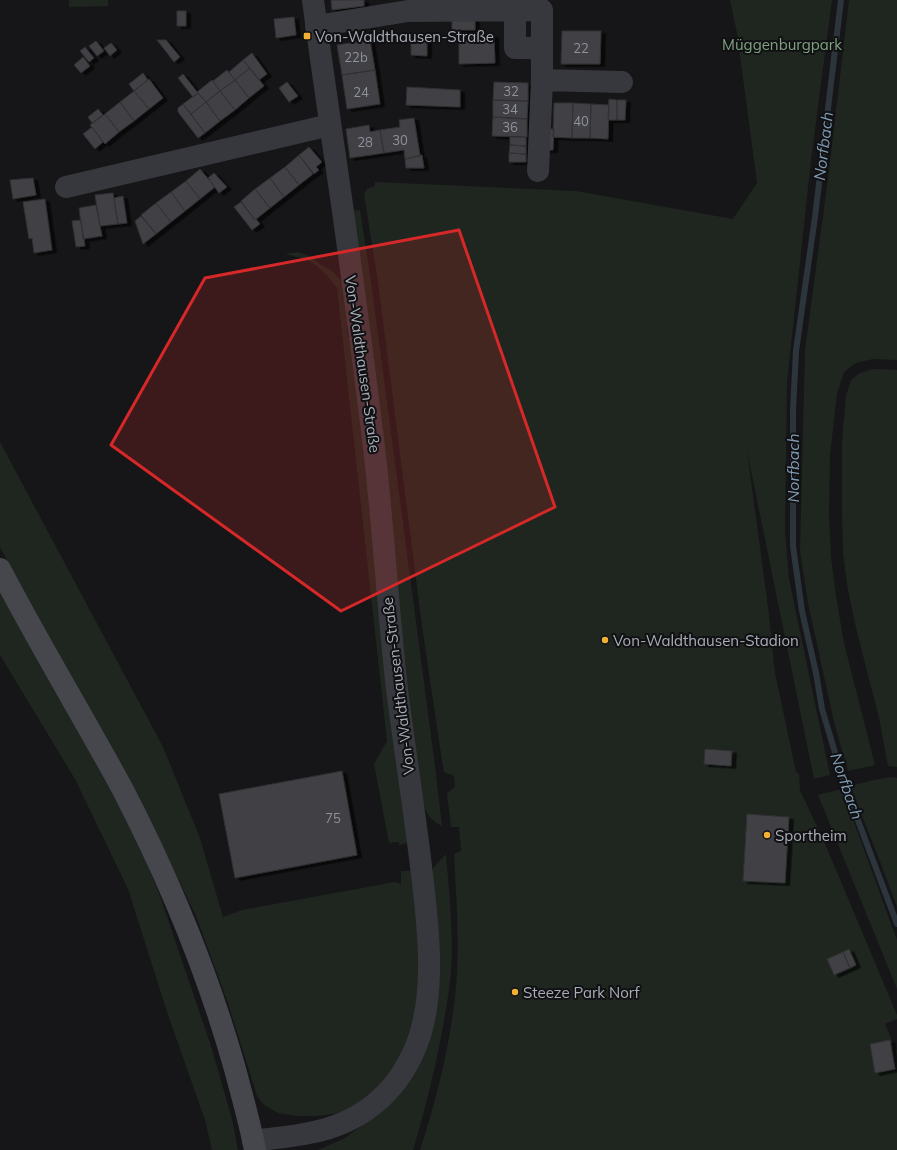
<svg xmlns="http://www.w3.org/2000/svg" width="897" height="1150" font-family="Mulish,sans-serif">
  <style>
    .green { fill: #1e261f }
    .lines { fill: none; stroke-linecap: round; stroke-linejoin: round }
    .stream { stroke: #2c353c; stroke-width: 6 }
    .building { fill: #404145; stroke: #303034; filter: url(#shadow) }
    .street { stroke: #37383d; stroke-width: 22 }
    .secondary { stroke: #45474d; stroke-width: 22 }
    .marked { fill: #d62828; fill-opacity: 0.2; stroke: #d62828; stroke-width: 3; stroke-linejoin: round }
    .poi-dot { fill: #f2b134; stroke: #111113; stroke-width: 1.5 }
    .labels { text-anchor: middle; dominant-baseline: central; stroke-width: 4; stroke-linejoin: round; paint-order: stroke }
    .number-label { font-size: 13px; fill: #8e929b }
    .poi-label { font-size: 15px; fill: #a8adb8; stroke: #111113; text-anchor: start }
    .park-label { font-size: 15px; fill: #7fa381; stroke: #111113 }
    .street-label { font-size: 15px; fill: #a8adb8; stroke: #111113 }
    .water-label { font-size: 16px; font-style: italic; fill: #7f9bb3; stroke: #111113 }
  </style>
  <defs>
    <filter id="shadow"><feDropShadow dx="4.5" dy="2.5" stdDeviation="0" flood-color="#0009"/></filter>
  </defs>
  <rect width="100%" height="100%" fill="#161618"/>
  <path class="green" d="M69,0H108V6L69,7Z
    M730,0H832L811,160L787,383L785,532L789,579L830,775L814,779L747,451L768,607L775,673L796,772L799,774L800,790L826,846L897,1015V1019L885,1024L895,1049L897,1050V1150H420C438,1095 454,1030 457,972C459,932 456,893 454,854L461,851L459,827H451L447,793L455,787L454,776L444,772L442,761L422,626L378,282L364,194L367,189L375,186V182L576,191L733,219L757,183L737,33Z
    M849,0H897V360L873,359L856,363L844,372L837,394L830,455L829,517L831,557L836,596L844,643L875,765L848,771L834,722L808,603L800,551L805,350L829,171Z
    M360,210L371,281L434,758L442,826C421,816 422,797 417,776L351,211Z
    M298,252L309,256L320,264L331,270L343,282L349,322C346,329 346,335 351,341L363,433L408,843L399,845V842L389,843L374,764L387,741L337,288C329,278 319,265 307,260C300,257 292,256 285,254Z
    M873,369L897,370V767L888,766L879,718L856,628L848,590L843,554L842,509V441L846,396L851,380L860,373Z
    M0,442L163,747L200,838L223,917L242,910L395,882L401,884V871H412L418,921V991L415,1017L405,1050L381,1086L362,1101L346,1110L334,1114L317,1116H296L278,1113L264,1105L257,1096L228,1003L196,916L167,856L0,547Z
    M0,590L78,730L124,815L143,854L160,896L211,1046L232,1119L238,1150H212L205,1120L168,1015L128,889L75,779L0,655Z
    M891,777L897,778V907L878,856L850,786L874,780Z
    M842,789L897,940V989L818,795Z
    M446,854C449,893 454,933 451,972C448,1003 442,1033 436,1062C429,1092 422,1121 413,1150H318L343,1139L376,1116L411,1075L431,876L434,867Z"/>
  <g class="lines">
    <path class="stream" d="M841,0L815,217L796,351L793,410V546L802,611L816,673L822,709L845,786L897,924"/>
  </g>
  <path class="building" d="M331,0H364V6L332,10Z
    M177,11H186V26H177Z
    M294,17L296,35L276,38L274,19Z
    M452,18H475V30H452Z
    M562,31H601L600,64H561Z
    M459,35H494L495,63L459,64Z
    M411,39H427V56L411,55Z
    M157,40H166L180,57L174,62Z
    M370,40L375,70L342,75L337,45Z
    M96,41L104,51L97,56L89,46Z
    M111,43L117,50L110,56L104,48Z
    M85,47L94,58L89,62L80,51Z
    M252,53L267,74L259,80L243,60Z
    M83,57L90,66L81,73L74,65Z
    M243,60L250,68L235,80L229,72Z
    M250,68L264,86L249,98L235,80Z
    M227,70L235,80L220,91L213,81Z
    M375,70L380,104L347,109L342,75Z
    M143,73L148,80L134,91L129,84Z
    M183,74L198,93L193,97L178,78Z
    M149,79L163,98L149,109L134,91Z
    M212,80L220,91L206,102L197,92Z
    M235,80L249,98L235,110L220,91Z
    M287,82L298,96L289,102L279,88Z
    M494,82L528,83V101L493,100Z
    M407,87L460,90V107L406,105Z
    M134,91L149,109L134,121L120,102Z
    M220,91L235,110L220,121L206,102Z
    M198,93L206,102L191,114L183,104Z
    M609,99L617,100V120H608Z
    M493,100L528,101L527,119L493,117Z
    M617,100H626L625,120H617Z
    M120,102L134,121L119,132L105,114Z
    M206,102L220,121L205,133L191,114Z
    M554,103H573L572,138L553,137Z
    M573,103L591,104L590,138H572Z
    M183,104L205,133L198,138L178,112V108Z
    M591,104L609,105L608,139L590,138Z
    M98,109L103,115L92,123L88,117Z
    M105,114L119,132L105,144L90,125Z
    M493,117L527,119V137L492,136Z
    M414,118L420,156L405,159L404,150L384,153L380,130L400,127L399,120Z
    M369,125L370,132L380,130L384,153L350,158L346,129Z
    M92,127L103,142L95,149L83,134Z
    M545,129H554L553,150H545Z
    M510,137H526V146L510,145Z
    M510,145L526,146V154L509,153Z
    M309,147L322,162L316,167L319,170L314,174L299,155Z
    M509,153L526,154V162H509Z
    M299,155L313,174L299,185L285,167Z
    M422,155L424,168H406L405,159Z
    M285,167L299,185L284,197L270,178Z
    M200,169L215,187L200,199L186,181Z
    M214,173L227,187L219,193L208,178Z
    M33,178L36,195L13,199L10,180Z
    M270,178L284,197L270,208L255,189Z
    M186,181L200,199L185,211L171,192Z
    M255,189L270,208L255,220L241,201Z
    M171,192L185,211L171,222L156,203Z
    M113,193L118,224L100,226L95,195Z
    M123,196L127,223L118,224L114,198Z
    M45,199L52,250L34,253L32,238L29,239L23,202Z
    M241,202L255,220L256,219L260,224L252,230L234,207Z
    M156,203L171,222L156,234L141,215Z
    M96,205L102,236L83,239L79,208Z
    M141,216L156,234L143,244L135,221Z
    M81,220L85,246L76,247L72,221Z
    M705,749L732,751L731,766L704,764Z
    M342,771L357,855L235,878L219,794Z
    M747,814L789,817L785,883L743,881Z
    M849,949L856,965L850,968L843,952Z
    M843,952L850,968L834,975L827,959Z
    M890,1040L895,1069L875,1073L870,1044Z"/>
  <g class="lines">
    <path class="street" d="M515,10V48H542
      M316,26L408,11L542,10V80L538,171
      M542,80L622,82
      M66,187L330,125
      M253,1141C272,1138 291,1137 309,1133C358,1124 394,1096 414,1051C439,996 427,916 420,858C413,801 404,745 397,689C387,603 383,517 372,431C361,342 349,252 336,163C328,108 320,54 313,0"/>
    <path class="secondary" d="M0,569C39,644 83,716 123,790C169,879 208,973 235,1069C242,1096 250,1123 255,1150"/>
  </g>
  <path class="marked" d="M459,230L555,507L341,611L111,445L205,278Z"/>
  <g class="poi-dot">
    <rect x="303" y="32" width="8" height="8" rx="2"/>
    <circle cx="605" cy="640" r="4"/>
    <circle cx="767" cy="835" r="4"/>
    <circle cx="515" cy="992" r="4"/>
  </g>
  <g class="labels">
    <g class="number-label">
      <text x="581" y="48">22</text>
      <text x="356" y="57">22b</text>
      <text x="511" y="91">32</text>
      <text x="361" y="92">24</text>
      <text x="510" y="109">34</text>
      <text x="581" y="121">40</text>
      <text x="510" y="127">36</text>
      <text x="400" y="140">30</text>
      <text x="365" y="142">28</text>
      <text x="333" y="818">75</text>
    </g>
    <g class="poi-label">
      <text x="315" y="36">Von-Waldthausen-Straße</text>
      <text x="613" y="640">Von-Waldthausen-Stadion</text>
      <text x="775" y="835">Sportheim</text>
      <text x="523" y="992">Steeze Park Norf</text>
    </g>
    <g class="park-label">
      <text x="782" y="44">Müggenburgpark</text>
    </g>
    <g class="street-label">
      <text transform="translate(363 364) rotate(82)">Von-Waldthausen-Straße</text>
      <text transform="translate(398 686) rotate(-97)">Von-Waldthausen-Straße</text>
    </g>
    <g class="water-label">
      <text transform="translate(823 146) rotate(-83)">Norfbach</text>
      <text transform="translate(793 468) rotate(-90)">Norfbach</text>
      <text transform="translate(847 786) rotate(71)">Norfbach</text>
    </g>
  </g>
</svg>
